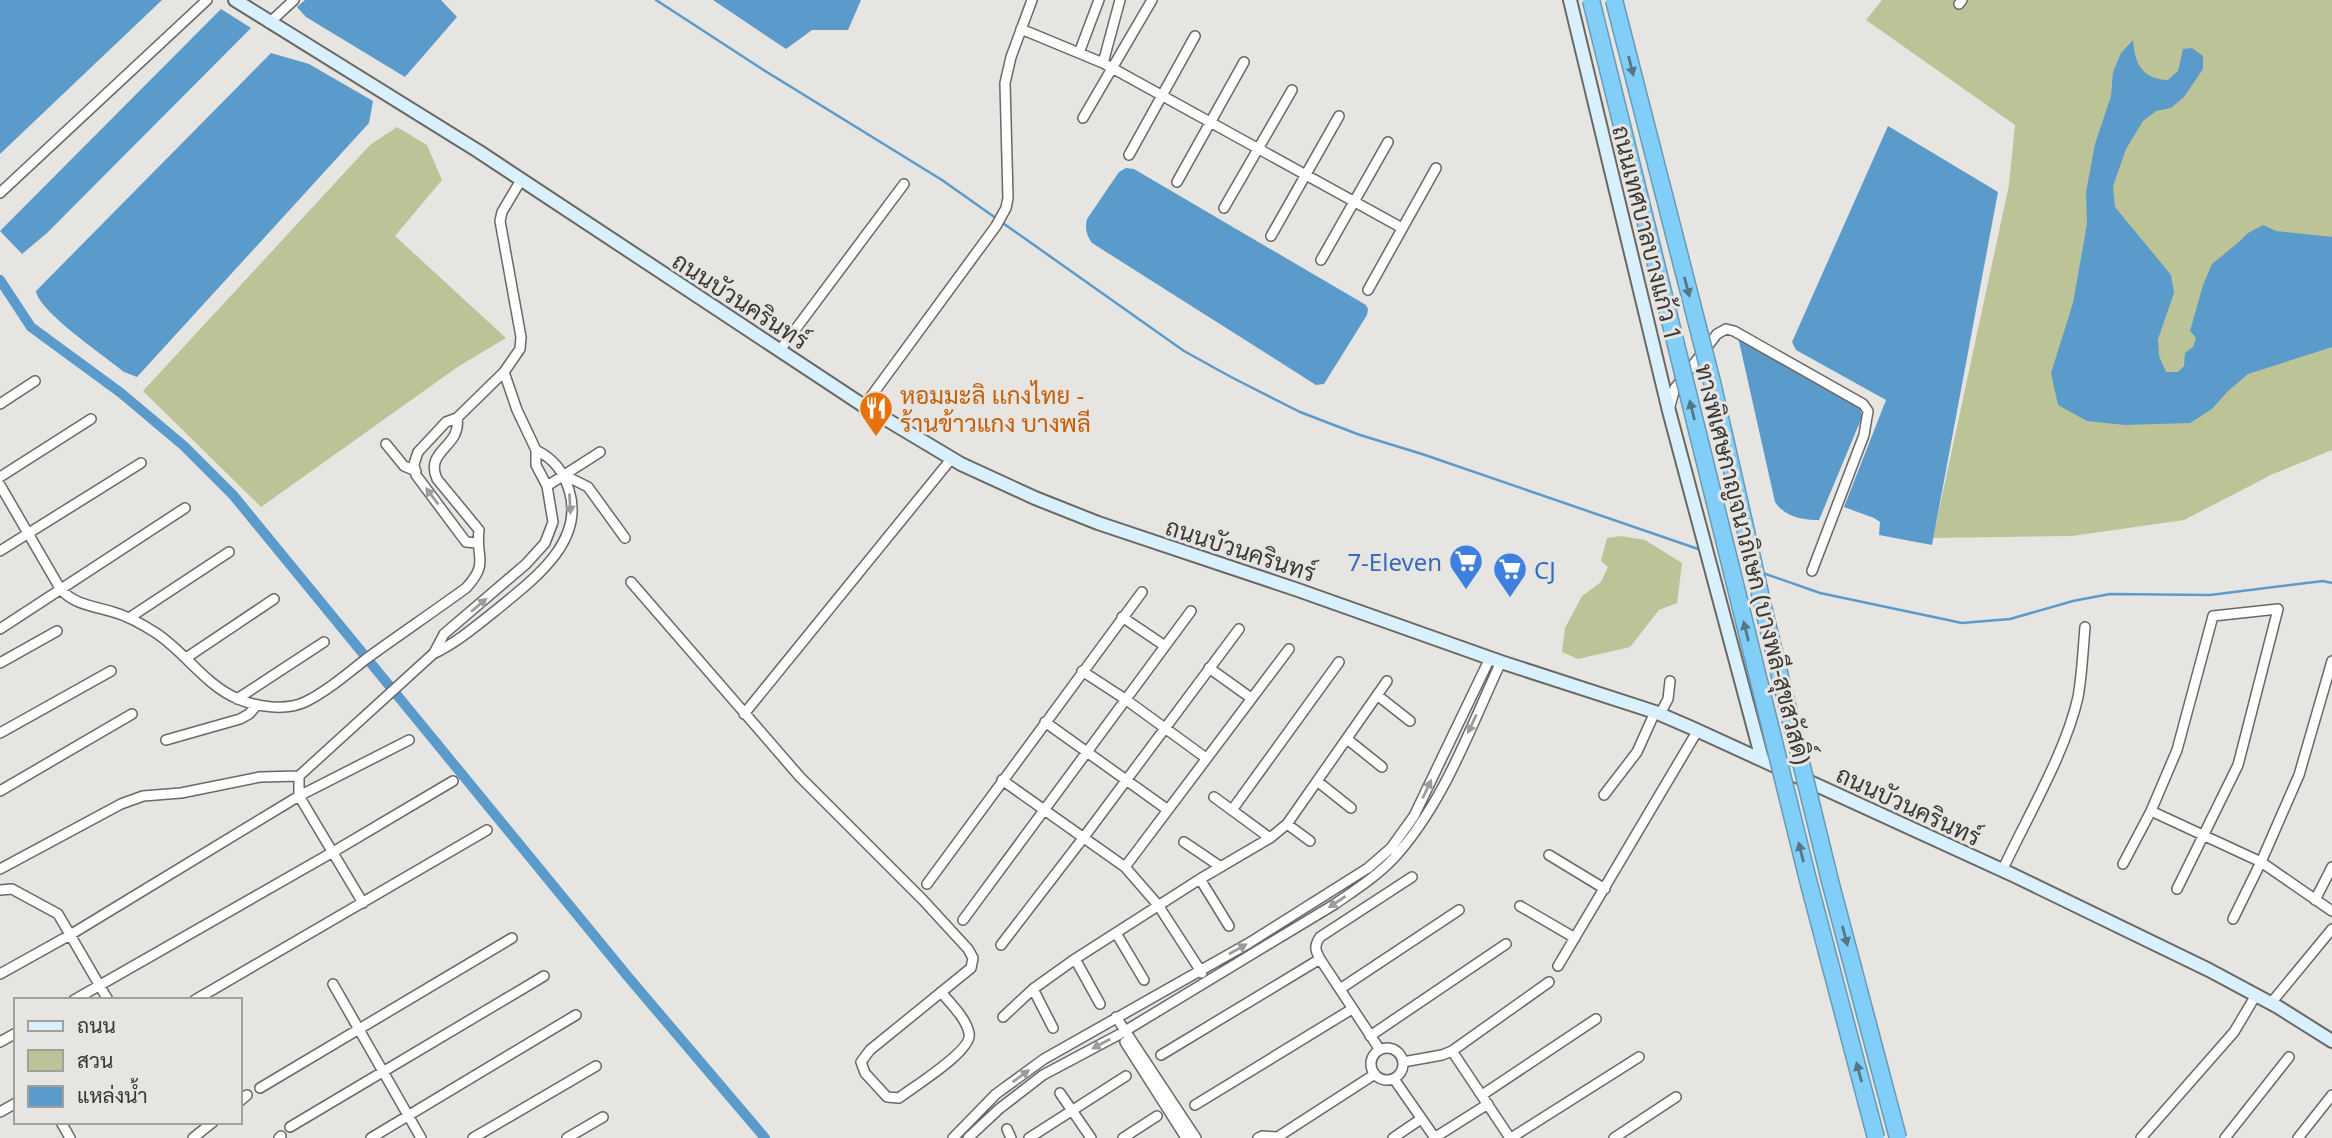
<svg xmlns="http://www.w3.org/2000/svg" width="2332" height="1138" font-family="'Noto Sans',Sarabun,sans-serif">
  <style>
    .green { fill: #bcc397 }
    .water { fill: #5b9bcb }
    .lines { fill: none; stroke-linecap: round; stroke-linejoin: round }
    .stream { stroke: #5b9bcb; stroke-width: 2.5 }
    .canal { stroke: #5b9bcb; stroke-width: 10 }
    .street-casing { stroke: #6a6865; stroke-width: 12 }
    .secondary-casing { stroke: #6a6865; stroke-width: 16 }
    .street { stroke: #fff; stroke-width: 9 }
    .secondary { stroke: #d9f1fd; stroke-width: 12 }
    .highway-bridge-casing { stroke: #689ab5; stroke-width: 19; stroke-linecap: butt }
    .highway-bridge { stroke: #81cff9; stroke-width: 16 }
    .oneway { fill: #567585 }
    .oneway2 { fill: #9c9c9c }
    .labels { text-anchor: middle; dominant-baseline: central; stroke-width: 6; stroke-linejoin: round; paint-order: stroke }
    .street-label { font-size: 24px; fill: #3a3938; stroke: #e7e5e1 }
    .food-label { font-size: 24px; fill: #c56008; stroke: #e7e5e1; text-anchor: start }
    .shop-label { font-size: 24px; fill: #366cbe; stroke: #e7e5e1; text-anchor: end }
  </style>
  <rect width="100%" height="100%" fill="#e7e5e1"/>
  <path class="green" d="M1882,0H2332V450L2273,474L2184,520L2072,536L1933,538L2009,185L2015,125L1866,20Z
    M397,127L427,145L442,180L395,236L506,338L459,366L261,507L143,391L370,145Z
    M1621,536L1645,540L1682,563L1677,603L1659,610L1630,647L1578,659L1562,652L1565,628L1582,596L1601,582L1608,567L1601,561L1607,538Z"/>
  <path class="water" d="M0,0H162L0,154Z
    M305,0H441L457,17L405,77L306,17L297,7Z
    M713,0H861L848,30H812L786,49Z
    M221,9L251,28L47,233L22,254L0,231Z
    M2133,40C2135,64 2142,79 2168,80L2178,71L2183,49L2192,48L2203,56V69L2184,97L2171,108L2156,111L2143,121L2126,149L2113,186L2115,207L2171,275L2174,293L2158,339L2159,356L2166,372H2178L2184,366L2185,353L2193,347L2196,338L2190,331L2203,285L2212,264L2240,241L2248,233L2263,225L2276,231L2332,237V347L2248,374L2227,392L2212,409L2190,423L2125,425L2087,421L2058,405L2051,373L2073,303L2087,224L2086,192L2095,144L2111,96L2113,72L2121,53Z
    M271,53L309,64L373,101L369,123L137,377L124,372C106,357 38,311 36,291Z
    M1888,126L1998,192L1932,545L1879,535L1880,522L1874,518L1844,507L1886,400L1796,350L1792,342Z
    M1126,168L1134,169L1366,305L1368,309L1367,315L1324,384L1316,385L1092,243C1086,234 1085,229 1087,219L1119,172Z
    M1738,337L1859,405L1862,417L1819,520C1802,520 1785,517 1775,502Z"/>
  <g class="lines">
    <path class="stream" d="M656,0L762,69L942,180L1184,351L1231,377L1300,412L1360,435L1422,454L1701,550
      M1760,572L1820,593L1962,623L2010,619L2073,601L2110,594L2210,595L2323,581L2332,583"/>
    <path class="canal" d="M0,280L31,327L121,393L184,446L233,495L629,978L765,1138"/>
    <g class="street-casing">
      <path id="street" d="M1959,4L1962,0
        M269,23L294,0
        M1021,29L1103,63L1402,228
        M1079,53L1099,0
        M1103,63L1120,0
        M1083,118L1152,0
        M1129,155L1195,36
        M1177,182L1244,62
        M0,193L207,0
        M1224,208L1292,90
        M1271,236L1339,116
        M1321,260L1388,142
        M1368,290L1436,168
        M780,350L904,184
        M0,404L35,381
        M864,406L996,226L1006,208L1008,198L1005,83L1011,57L1032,0
        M1670,406L1675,388L1717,334L1726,329L1734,331L1863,404L1868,411L1864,435L1812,571
        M386,444L404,466L416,471
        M564,475L588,487L625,538
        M0,477L91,419
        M0,485L61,590C76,605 93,606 113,612C128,616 142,624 156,633C185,652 205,685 238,699C257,707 286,711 305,702C327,691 347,674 366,659C399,635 433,612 466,588C490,562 475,558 479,530L437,479C424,450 462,447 457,418
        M547,486L600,452
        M477,543L466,542L416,475L414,464L418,452L446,422L457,418L504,372L520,349L521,337L500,221L502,212L521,180
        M0,551L141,463
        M631,582L800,777L923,900L968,949L973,958L971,968L870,1050L861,1062L865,1073L887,1097L899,1098C913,1087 974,1050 969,1033C966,1018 950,1003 941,992
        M1122,617L1165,646
        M129,618L229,552
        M0,629L185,508
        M434,653L444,634L526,564L545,543L553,522L547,486L536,465V450L517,410L504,372
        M186,658L274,599
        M0,663L57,631
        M1209,668L1251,698
        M1082,671L1125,699L1206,758
        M1377,695L1410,721
        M237,699L324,642
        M744,714L952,458
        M1660,714L1668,699L1670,681
        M1045,722L1168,810
        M0,733L111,671
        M1347,739L1382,767
        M166,740L240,719L249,714L257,705
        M1002,780L1125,867L1158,905L1202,973
        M1317,781L1351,808
        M0,791L132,714
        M1604,795L1637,752L1655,712
        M1214,797L1270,838
        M1232,810L1339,662
        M2151,811L2261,862L2332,911
        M1287,824L1310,841
        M1184,842L1221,867
        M1549,855L1605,889
        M2123,864L2151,811L2177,750L2213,616L2278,609L2238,765L2177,889
        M1125,867L1289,649
        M0,869L121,804L143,796L181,793L260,777L299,776
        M2002,871C2026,819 2066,752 2078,697C2082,675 2083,650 2085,627
        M1200,879L1229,926
        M927,884L1142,592
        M0,890L12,889L58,914L108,1000
        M2315,900L2332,867
        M363,903L299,796V776L433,654C456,643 475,627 495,611C530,582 586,543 569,490C563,471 554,459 536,450
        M1520,906L1575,938
        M2233,919L2261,862L2299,775L2332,661
        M963,920L1191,611
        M1116,933L1144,980
        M1001,945L1084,837L1239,629
        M1075,959L1100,1004
        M1558,966L1698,730
        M0,974L70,935L299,796L409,740
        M333,984L421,1138
        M1033,989L1053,1028
        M1340,989L1459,910
        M74,1000L333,852L453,781
        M195,1000L487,830
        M2271,1003L2332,929
        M1003,1017L1033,989L1075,959L1200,879L1270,838L1287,824L1387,681
        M1116,1017L1196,1138
        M1370,1036L1506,944
        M0,1042L16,1033
        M1125,1042L1186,1138
        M1371 1064a16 16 0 1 1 32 0a16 16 0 1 1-32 0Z
        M1380,1050L1320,959C1315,950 1314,946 1320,937L1412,877
        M1452,1051L1510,1138
        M1161,1055L1320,959
        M1403,1062L1442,1055L1452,1051L1549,982
        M1394,1079L1435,1138
        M260,1088L512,938
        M1060,1093L1091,1138
        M1482,1095L1596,1019
        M240,1101L247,1095
        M1195,1105L1352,1009
        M0,1112L16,1103
        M61,1122L70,1138
        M290,1127L544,976
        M1007,1129L1011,1138
        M193,1138L213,1122
        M279,1138L281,1136
        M371,1138L576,1015
        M473,1138L596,1066
        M567,1138L603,1117
        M953,1138L996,1094L1044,1059L1249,943L1368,868L1391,848L1414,816L1490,658
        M968,1138L999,1109L1043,1075L1120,1034L1335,904C1355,890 1377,876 1394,858C1444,803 1470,728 1501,662
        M1029,1138L1126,1076
        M1123,1138L1157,1116
        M1258,1138L1262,1136L1277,1137
        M1276,1138L1375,1074
        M1393,1138L1421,1119
        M1434,1138L1488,1104
        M1511,1138L1639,1057
        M1614,1138L1676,1097
        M2141,1138L2234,1032L2256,995
        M2225,1138L2289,1057
        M2298,1138L2332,1095"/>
    </g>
    <g class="secondary-casing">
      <path id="secondary" d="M235,0L478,151L864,406L961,464L1035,498L1098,523L1298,590L1501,662L1655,712L1692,728L2013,875L2209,970L2278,1007L2332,1041
        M1570,0L1669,411L1762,759"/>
    </g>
    <use href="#street" class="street"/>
    <use href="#secondary" class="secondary"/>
    <g class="highway-bridge-casing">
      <path id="highway-bridge" d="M1591,0L1808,880L1876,1138
        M1614,0L1712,382L1765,615L1830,881L1898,1138"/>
    </g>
    <use href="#highway-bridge" class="highway-bridge"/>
  </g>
  <defs><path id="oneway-solid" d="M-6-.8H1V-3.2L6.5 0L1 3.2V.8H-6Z" transform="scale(1.75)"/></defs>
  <g class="oneway">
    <use href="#oneway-solid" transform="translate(1631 66) rotate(76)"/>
    <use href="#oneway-solid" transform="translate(1687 287) rotate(75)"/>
    <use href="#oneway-solid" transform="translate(1692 410) rotate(-104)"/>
    <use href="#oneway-solid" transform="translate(1746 631) rotate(-104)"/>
    <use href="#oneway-solid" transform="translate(1801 852) rotate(-104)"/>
    <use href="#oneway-solid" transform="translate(1845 936) rotate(75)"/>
    <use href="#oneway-solid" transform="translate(1859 1072) rotate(-105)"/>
  </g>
  <g class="oneway2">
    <use href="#oneway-solid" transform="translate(432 496) rotate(-127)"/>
    <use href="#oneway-solid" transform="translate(570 504) rotate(87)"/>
    <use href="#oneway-solid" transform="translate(479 605) rotate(-40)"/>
    <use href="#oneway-solid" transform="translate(1472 724) rotate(115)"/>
    <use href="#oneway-solid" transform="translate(1427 789) rotate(-65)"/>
    <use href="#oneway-solid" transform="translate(1337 902) rotate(146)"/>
    <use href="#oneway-solid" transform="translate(1238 949) rotate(-29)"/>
    <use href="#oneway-solid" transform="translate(1101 1044) rotate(152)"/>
    <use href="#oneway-solid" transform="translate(1021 1076) rotate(-36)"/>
  </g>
  <defs>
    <g id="restaurant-pin" transform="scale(1.75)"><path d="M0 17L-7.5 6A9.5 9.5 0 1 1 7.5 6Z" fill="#e8710a" stroke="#e7e5e1"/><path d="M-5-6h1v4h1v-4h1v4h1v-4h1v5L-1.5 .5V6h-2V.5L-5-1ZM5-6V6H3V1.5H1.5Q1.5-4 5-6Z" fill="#fff"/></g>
    <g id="supermarket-pin" transform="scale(1.75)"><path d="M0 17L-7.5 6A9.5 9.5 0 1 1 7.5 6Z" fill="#3f7fe0" stroke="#e7e5e1"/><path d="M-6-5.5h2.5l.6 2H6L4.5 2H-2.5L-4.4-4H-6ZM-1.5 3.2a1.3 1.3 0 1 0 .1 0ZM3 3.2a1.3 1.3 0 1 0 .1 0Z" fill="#fff"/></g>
  </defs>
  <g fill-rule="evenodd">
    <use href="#restaurant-pin" x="876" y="408"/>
    <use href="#supermarket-pin" x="1466" y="561"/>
    <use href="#supermarket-pin" x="1510" y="569"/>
  </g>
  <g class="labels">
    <g class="street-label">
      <text transform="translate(1648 233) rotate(76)">ถนนเทศบาลบางแก้ว 1</text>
      <text transform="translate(741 300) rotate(33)">ถนนบัวนครินทร์</text>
      <text transform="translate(1241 549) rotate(18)">ถนนบัวนครินทร์</text>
      <text transform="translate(1754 564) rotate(76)">ทางพิเศษกาญจนาภิเษก (บางพลี-สุขสวัสดิ์)</text>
      <text transform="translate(1909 805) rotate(25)">ถนนบัวนครินทร์</text>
    </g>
    <g class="food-label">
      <text x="900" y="394">หอมมะลิ เเกงไทย -<tspan x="900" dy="28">ร้านข้าวแกง บางพลี</tspan></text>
    </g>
    <g class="shop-label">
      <text x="1442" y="561">7-Eleven</text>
      <text x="1534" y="569" text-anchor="start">CJ</text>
    </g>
  </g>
  <rect x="14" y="998" width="228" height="126" fill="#e7e5e1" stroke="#a2a09d" stroke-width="2"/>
  <rect x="28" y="1021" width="35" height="10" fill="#d9f1fd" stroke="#a2a09d" stroke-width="2"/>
  <text x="77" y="1033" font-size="21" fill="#3a3938">ถนน</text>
  <rect x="28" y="1050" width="35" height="21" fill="#bcc397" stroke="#a2a09d" stroke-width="2"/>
  <text x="77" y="1068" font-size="21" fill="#3a3938">สวน</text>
  <rect x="28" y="1086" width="35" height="21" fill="#5b9bcb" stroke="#a2a09d" stroke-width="2"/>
  <text x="77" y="1103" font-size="21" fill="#3a3938">แหล่งน้ำ</text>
</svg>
